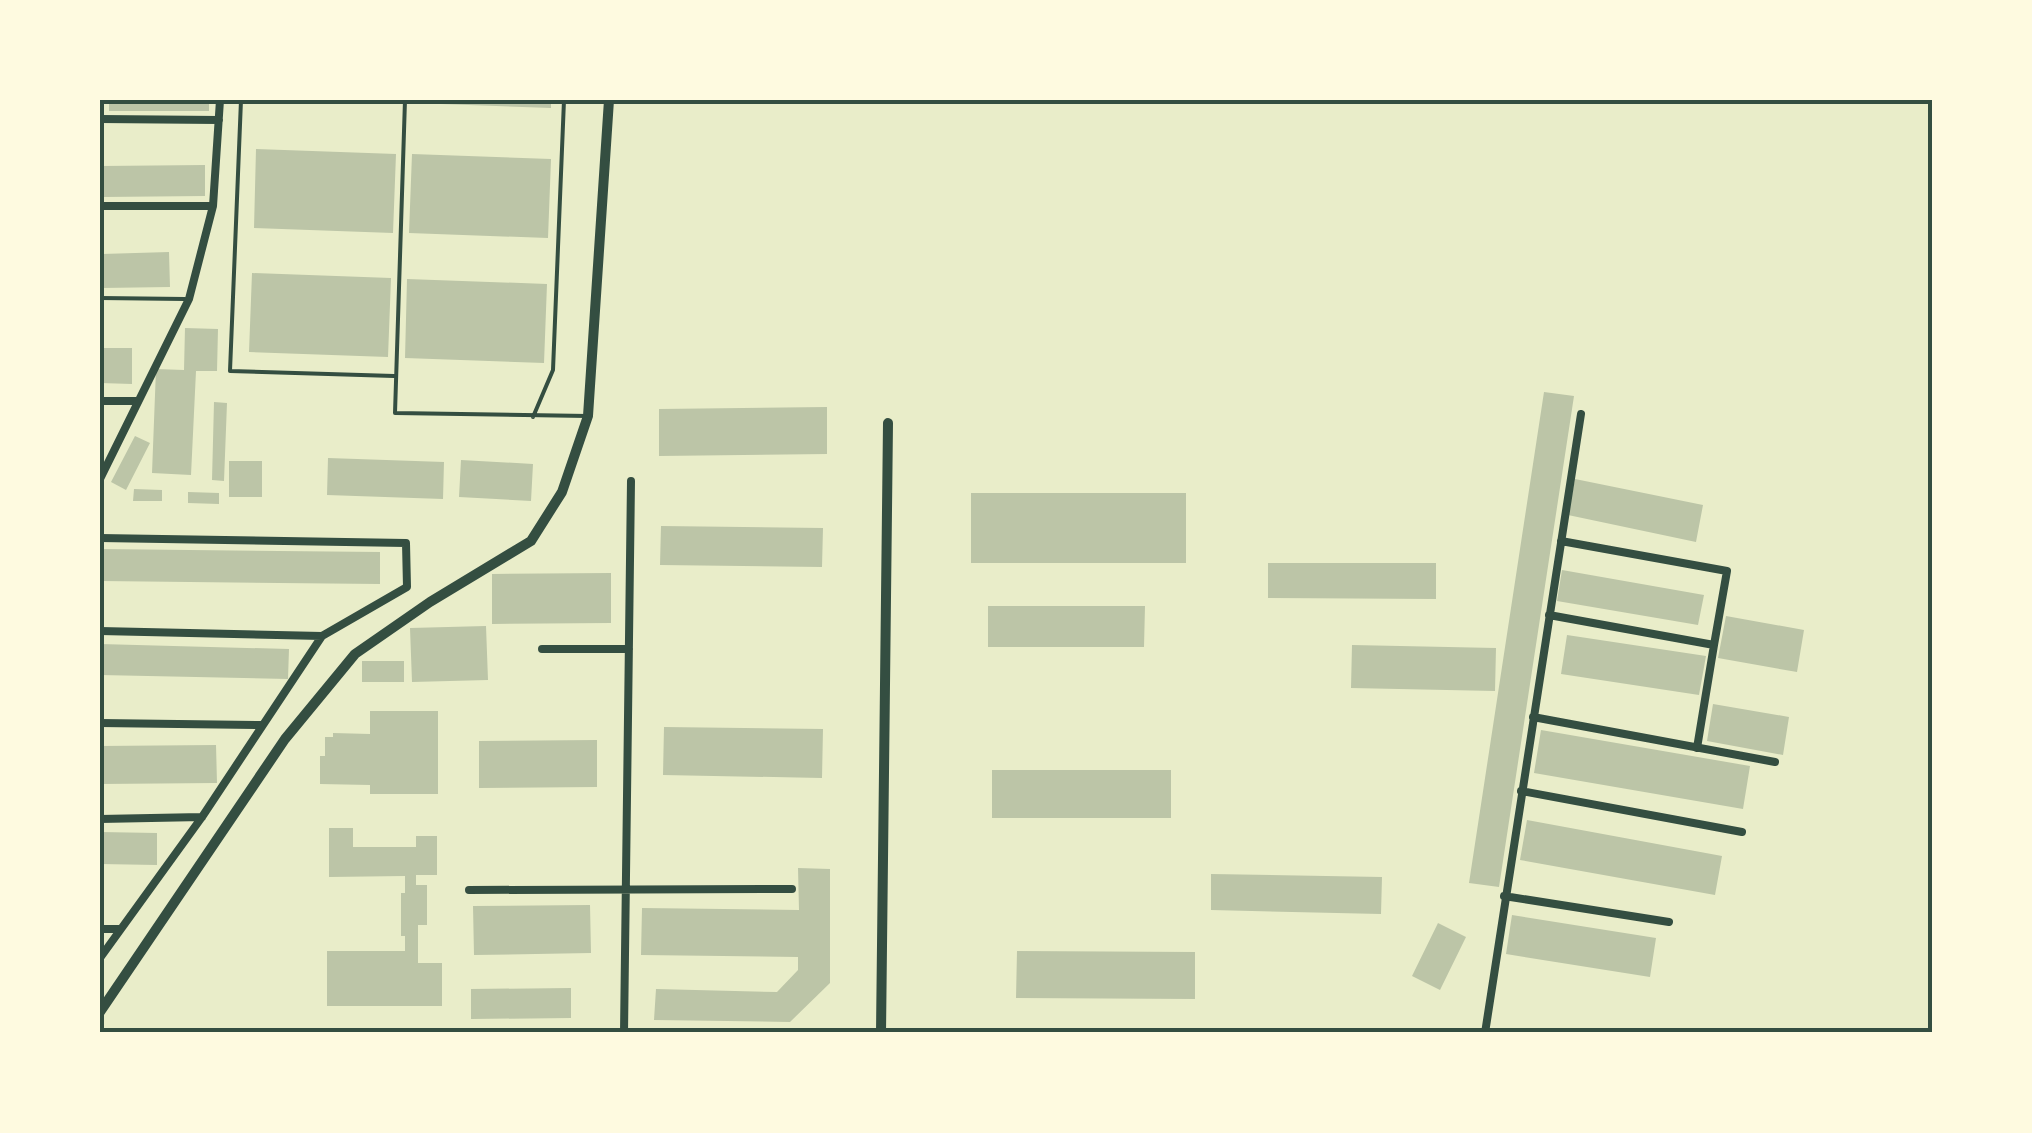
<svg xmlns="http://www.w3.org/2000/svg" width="2032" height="1133" font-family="'Source Sans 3',sans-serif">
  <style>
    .building { fill: #bcc5a7 }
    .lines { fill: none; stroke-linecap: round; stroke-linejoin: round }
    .service { stroke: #344e41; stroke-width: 4 }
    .minor { stroke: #344e41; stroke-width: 8 }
    .tertiary { stroke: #344e41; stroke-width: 10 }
    .neatline { fill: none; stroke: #344e41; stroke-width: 4 }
  </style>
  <rect width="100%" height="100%" fill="#e9edc9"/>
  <path class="building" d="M109,100H209V111H109Z
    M413,100H551V108L413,103Z
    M256,149L396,154L393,233L254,228Z
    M412,154L551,159L548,238L409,233Z
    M205,165V196L103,197L102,166Z
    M169,252L170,287L102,288V254Z
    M252,273L391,278L388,357L249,352Z
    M407,279L547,284L544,363L405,358Z
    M185,328L218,329L217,371H196L191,475L152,473L156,369L184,370Z
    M100,348H132V384L100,383Z
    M1544,392L1574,396L1499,887L1469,883Z
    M214,402L227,403L224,481L212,480Z
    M827,407V454L659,456V409Z
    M135,436L150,443L126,490L111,482Z
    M328,458L444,462L443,499L327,495Z
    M461,460L533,464L531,501L459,497Z
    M229,461H262V497H229Z
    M1575,479L1703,505L1696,542L1568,515Z
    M134,489L162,490V501H133Z
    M188,492L219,493V504L188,503Z
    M971,493H1186V563H971Z
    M661,526L823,528L822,567L660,565Z
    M100,549L380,552V584L100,581Z
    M1268,563H1436V599L1268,598Z
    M1562,570L1704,595L1698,625L1557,601Z
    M611,573V623L492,624V574Z
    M988,606H1145L1144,647H988Z
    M1726,616L1804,630L1797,672L1718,658Z
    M486,626L488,680L412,682L410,628Z
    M1567,635L1706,656L1699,695L1561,674Z
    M100,644L289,649L288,679L100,675Z
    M1352,645L1496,648L1495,691L1351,688Z
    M362,661H404V682H362Z
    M1713,704L1789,717L1783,755L1707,741Z
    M370,711H438V794H370V785L320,784V756H325V737H333V733L370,734Z
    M664,727L823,729L822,778L663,775Z
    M1541,730L1750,766L1743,809L1534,773Z
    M597,740V787L479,788V741Z
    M216,745L217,783L100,784V746Z
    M992,770H1171V818H992Z
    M1527,820L1722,856L1715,895L1520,860Z
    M329,828H353V847H416V836H437V875H416V885H427V925H418V963H442V1006H327V951H405V936H401V893H405V876L329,877Z
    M100,832L157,833V865L100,864Z
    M798,868L830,869V983L790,1022L654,1020L656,989L777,992L798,970V957L641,955L642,908L799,910Z
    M1211,874L1382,877L1381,914L1211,910Z
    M590,905L591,953L474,955L473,906Z
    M1512,915L1656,938L1650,977L1506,954Z
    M1438,923L1466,937L1440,990L1412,976Z
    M1017,951L1195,952V999L1016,998Z
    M571,988V1018L471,1019V989Z"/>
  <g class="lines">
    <path class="service" d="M241,100L230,371L394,376
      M405,100L395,413L588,416
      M100,298L185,299
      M533,417L553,370L564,100"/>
    <path class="minor" d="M100,119L219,120
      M100,206H213
      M100,401H138
      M100,479L189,299L213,206L220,100
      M100,538L406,543L407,587L322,636L202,817L100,958
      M1561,541L1727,571L1714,645
      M1549,615L1714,645L1697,748
      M100,631L322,636
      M542,649H629
      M1533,717L1775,762
      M100,723L260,725
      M1521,791L1742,832
      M100,819L202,817
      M469,890L792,889
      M1504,896L1669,922
      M100,929H119
      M624,1033L631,481
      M1485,1033L1581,414"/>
    <path class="tertiary" d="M100,1012L285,739L355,654L430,602L531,541L562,492L588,416L609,100
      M881,1033L888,423"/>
  </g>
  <rect width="2032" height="1133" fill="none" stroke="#fefae0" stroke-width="205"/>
  <rect x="102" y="102" width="1828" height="928" class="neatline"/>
</svg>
